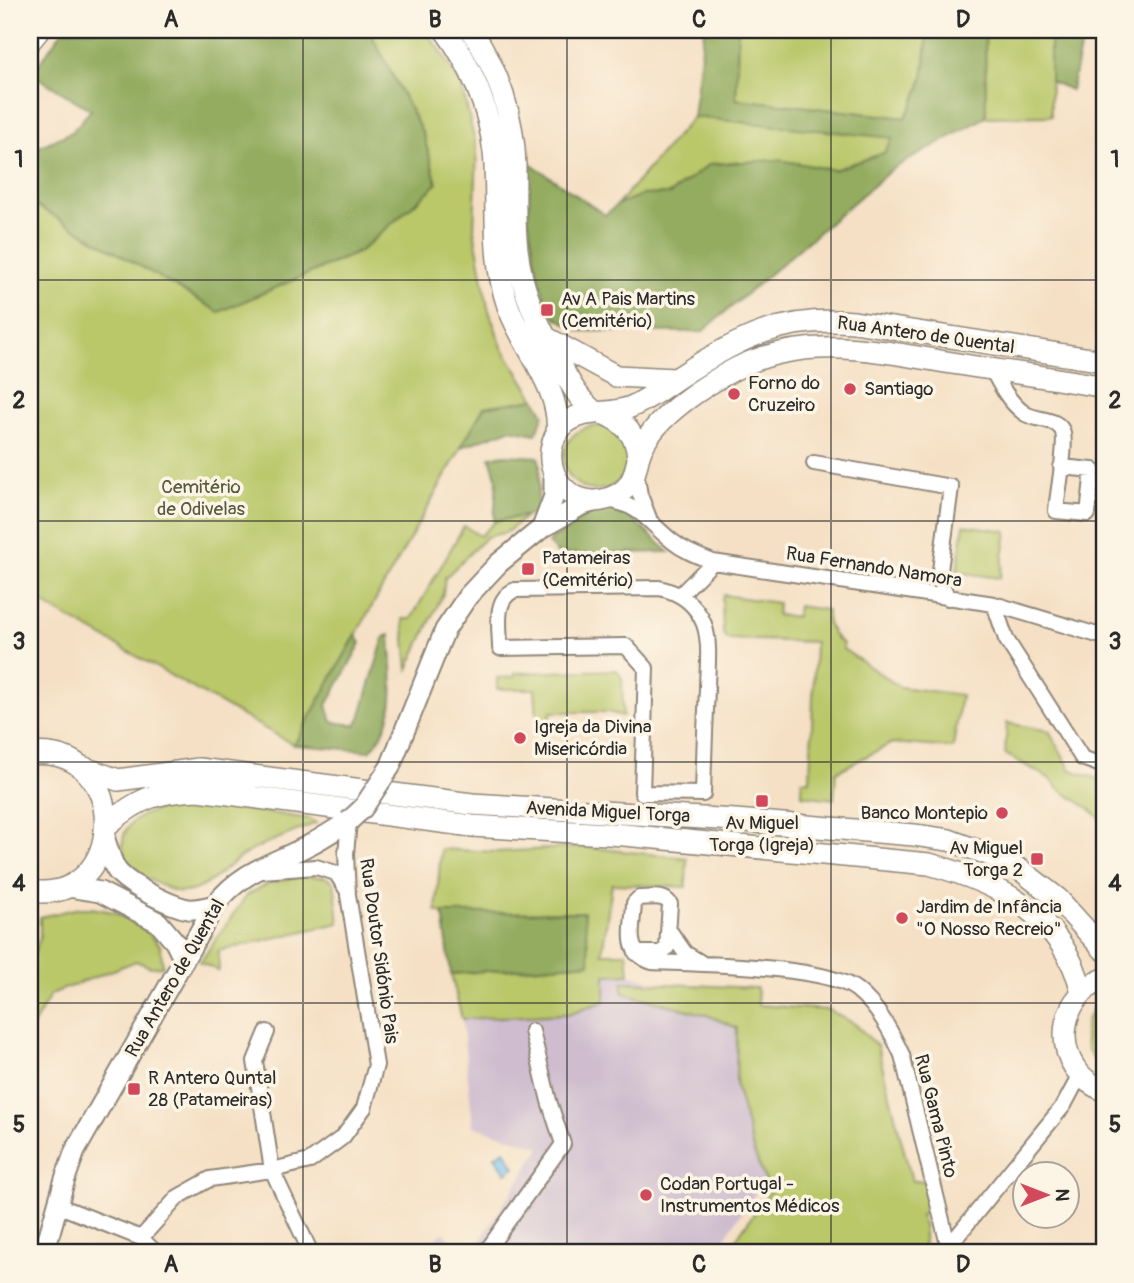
<svg xmlns="http://www.w3.org/2000/svg" width="1134" height="1283" font-family="Pangolin,sans-serif">
  <style>
    .industrial { fill: #cfbdcf }
    .green { fill: #bac86a; stroke: #727a4a; stroke-width: 2 }
    .forest { fill: #93ac5e; stroke: #5f6c44; stroke-width: 2 }
    .water { fill: #75c1ee; stroke: #50768c; stroke-width: 2 }
    .lines { fill: none; stroke-linecap: round; stroke-linejoin: round }
    .minor-casing { stroke: #908678; stroke-width: 18 }
    .tertiary-casing { stroke: #908678; stroke-width: 23 }
    .secondary-casing { stroke: #908678; stroke-width: 24 }
    .minor { stroke: #fff; stroke-width: 14 }
    .tertiary { stroke: #fff; stroke-width: 19 }
    .secondary { stroke: #fff; stroke-width: 21 }
    .tertiary-bridge-casing { stroke: #908678; stroke-width: 23; stroke-linecap: butt }
    .tertiary-bridge { stroke: #fff; stroke-width: 19 }
    .grid { fill: none; stroke: #2b2b2b; stroke-width: 2; stroke-opacity: 0.55 }
    .poi-dot { fill: #d1495b; stroke: #fcf5e5; stroke-width: 2.5 }
    .labels { text-anchor: middle; dominant-baseline: central; stroke-width: 7; stroke-linejoin: round; paint-order: stroke }
    .poi-label { font-size: 19px; fill: #2b2b2b; stroke: #fcf5e5; text-anchor: start }
    .street-label { font-size: 19px; fill: #2b2b2b; stroke: #fcf5e5 }
    .park-label { font-size: 19px; fill: #565a3e; stroke: #fcf5e5 }
    .neatline { fill: none; stroke: #2b2b2b; stroke-width: 2.5 }
    .grid-label { font-size: 23px; text-anchor: middle; font-weight: bold; fill: #2b2b2b }
  </style>
  <rect width="100%" height="100%" fill="#fcf5e5"/>
  <filter id="ink" filterUnits="userSpaceOnUse"><feTurbulence type="fractalNoise" baseFrequency=".0143" numOctaves="2"/><feDisplacementMap in="SourceGraphic" scale="14" xChannelSelector="R" yChannelSelector="G"/><feConvolveMatrix kernelMatrix="1 2 1 2 8 2 1 2 1" color-interpolation-filters="sRGB"/></filter>
  <filter id="wash" filterUnits="userSpaceOnUse"><feTurbulence type="fractalNoise" baseFrequency=".00686" numOctaves="4" result="noise"/><feDisplacementMap in="SourceGraphic" scale="28" xChannelSelector="R" yChannelSelector="G"/><feGaussianBlur stdDeviation="1.57" result="paint"/><feColorMatrix in="noise" values="0 0 0 0 0 0 0 0 0 0 0 0 0 0 0 0 0 1.4 0 .05"/><feComposite in="paint" operator="in"/></filter>
  <g filter="url(#wash)">
    <rect width="100%" height="100%" fill="#f5e0c5"/>
    <path class="industrial" d="M605,974H629L728,1004L739,1010L776,1163L714,1253H472L541,1147L473,1126L462,1019L568,1014L605,1001Z
      M444,1232L459,1253H420L419,1251Z"/>
    <path class="green" d="M369,30H424L439,48L461,84L477,150L474,230L488,308L502,347L535,399L484,407L294,745L30,596V202L219,312L360,252L437,184L423,134Z
      M738,30H927C926,69 925,84 905,118L736,99Z
      M985,30H1050L1051,116L986,117Z
      M693,117L893,137L884,153L834,170L779,160L710,164L669,194L641,195L617,205Z
      M564 458a32 32 0 1 1 64 0a32 32 0 1 1-64 0Z
      M526,516L507,532L486,537L445,578L443,594L408,669L403,619H411L464,526L480,536L496,521Z
      M964,525L1007,531L1000,578L957,572Z
      M724,595L778,603L777,615L796,617L798,606L827,610C826,625 831,635 843,644V649L900,687L961,695L953,748L892,743L836,772L834,799L802,795V780H810L815,642L727,639L723,634L722,598Z
      M617,670L622,678L623,716L608,712H551L548,731H538L535,689H497V678L514,677L515,673Z
      M1007,723L1049,731L1071,770L1104,781V822L1090,809L1059,789L1049,778L1005,754Z
      M186,804L236,808L310,819L316,823C293,833 269,841 247,853C225,865 210,890 184,892C175,893 163,886 154,882C139,874 126,867 123,848C119,814 162,808 186,804Z
      M583,847L687,858L686,887L612,884L602,953H627L629,974L605,975V1001L568,1014L462,1019L451,974L590,963L436,911L441,849L496,852Z
      M301,876L325,877L334,882L339,923L218,951L219,971L200,962L247,895L269,883Z
      M79,908H91L114,912L144,929L160,945L163,966L150,967L136,961L51,994L30,1031V963L40,938V917Z
      M623,982L757,988L758,1005L829,1010L855,1024L877,1046L912,1181L924,1180L932,1209L921,1215C923,1227 928,1243 919,1253H726L770,1191L754,1153L736,1085L737,1028L707,1015L623,993Z
      M1104,998V1069C1078,1050 1079,1017 1104,998Z"/>
    <path class="forest" d="M63,30H369L423,134L437,184L360,251L219,312L30,202V151L72,132L91,110L32,74Z
      M704,30H738L736,99L905,118C925,87 926,66 927,30H985L986,117L891,170L702,332L579,331L555,317L546,306L535,261L528,218L530,163L605,215L617,205L641,195L670,194L710,164L779,160L834,170L884,153L893,138L693,117Z
      M1050,30H1084L1071,90L1050,81Z
      M535,399L544,414L536,434L510,429L461,447L484,407Z
      M505,455L538,457L540,464L537,514L494,521L497,480L490,457Z
      M609,508L623,511L669,552L558,554L548,543L589,513Z
      M356,635L361,643L327,705L332,722L356,725L360,718L384,637L390,635C392,677 401,717 370,751L294,745Z
      M584,912L590,963L451,974L443,913Z"/>
    <path class="water" d="M505,1150L515,1167L506,1173L495,1156Z"/>
  </g>
  <g filter="url(#ink)">
    <g class="lines">
      <g class="minor-casing">
        <path id="minor" d="M992,369C1000,385 1009,402 1024,413C1035,421 1055,417 1062,430C1068,441 1057,496 1056,511L1088,514L1093,470L1061,467
          M814,463L951,487L939,578L948,598
          M636,472L640,495L649,518
          M607,500C641,505 648,522 672,541C684,551 698,556 713,562L994,604L1104,637
          M659,588C679,592 696,604 704,624C711,644 707,669 707,690C705,725 704,759 703,794L642,793L646,668L626,646L500,648C500,627 493,599 515,590Z
          M680,595L713,562
          M994,604L1006,639L1082,758L1104,766
          M262,871L316,867L336,873L347,890
          M669,930L685,953L700,962
          M636,953H660L667,948L670,904C664,894 650,898 639,898L634,903C633,929 623,952 652,962C694,964 828,965 857,990C878,1007 891,1031 902,1055L950,1253
          M267,1032L255,1061L272,1170L311,1253
          M57,1205L141,1238L156,1253
          M141,1238L178,1197L210,1179L272,1170L310,1161L343,1137L364,1108L376,1065L348,895L346,854L349,821
          M945,1251L1064,1105L1080,1075
          M485,1253L563,1144L549,1101L532,1031"/>
      </g>
      <g class="tertiary-casing">
        <path id="tertiary" d="M542,528L554,496V474
          M390,767L445,630L468,596L499,563L542,528L580,506L596,501
          M105,840C109,850 112,867 120,874C133,887 171,906 188,909C198,910 206,907 215,905
          M69,887L100,892L158,922L175,942L184,960
          M44,1253L65,1179L75,1151L215,905C242,870 274,864 311,844C324,837 336,829 349,821"/>
      </g>
      <g class="secondary-casing">
        <path id="secondary" d="M445,30C471,65 489,108 494,152C499,204 490,255 508,306C522,347 562,389 557,433
          M471,30C498,69 514,117 515,166C515,203 513,241 522,278C529,306 542,331 556,357C567,377 576,398 596,413
          M30,41L39,30
          M545,337L616,376L675,379
          M1104,361L854,322C784,316 740,337 682,375C665,386 647,401 628,408C608,415 585,409 567,422C538,445 550,493 586,500C599,503 615,498 625,489C638,477 635,460 643,446C659,414 705,385 735,369C807,332 883,352 958,364C1007,372 1056,378 1104,387
          M601,413C623,420 637,434 638,458
          M30,754C133,743 128,906 30,891
          M79,766L118,780L199,769L472,804L735,820L914,835L949,840L1001,859L1022,871L1058,899L1104,950
          M107,825C139,798 156,792 198,790L472,826L624,835L929,864C1000,883 1063,916 1082,992
          M1104,979C1053,998 1051,1071 1104,1090"/>
      </g>
      <use href="#minor" class="minor"/>
      <use href="#tertiary" class="tertiary"/>
      <use href="#secondary" class="secondary"/>
      <g class="tertiary-bridge-casing">
        <path id="tertiary-bridge" d="M349,821L363,808L390,767"/>
      </g>
      <use href="#tertiary-bridge" class="tertiary-bridge"/>
    </g>
  </g>
  <path class="grid" d="M303,30V1253M567,30V1253M831,30V1253M30,280H1104M30,521H1104M30,762H1104M30,1003H1104"/>
  <g class="poi-dot">
    <rect x="540" y="303" width="14" height="14" rx="3.5"/>
    <circle cx="850" cy="389" r="7"/>
    <circle cx="734" cy="394" r="7"/>
    <rect x="521" y="562" width="14" height="14" rx="3.5"/>
    <circle cx="520" cy="738" r="7"/>
    <rect x="755" y="794" width="14" height="14" rx="3.5"/>
    <circle cx="1002" cy="813" r="7"/>
    <rect x="1030" y="852" width="14" height="14" rx="3.5"/>
    <circle cx="902" cy="918" r="7"/>
    <rect x="127" y="1082" width="14" height="14" rx="3.5"/>
    <circle cx="646" cy="1195" r="7"/>
  </g>
  <g class="labels">
    <g class="poi-label">
      <text x="561" y="299">Av A Pais Martins<tspan x="561" dy="22">(Cemitério)</tspan></text>
      <text x="748" y="383">Forno do<tspan x="748" dy="22">Cruzeiro</tspan></text>
      <text x="864" y="389">Santiago</text>
      <text x="542" y="558">Patameiras<tspan x="542" dy="22">(Cemitério)</tspan></text>
      <text x="534" y="727">Igreja da Divina<tspan x="534" dy="22">Misericórdia</tspan></text>
      <text x="988" y="813" text-anchor="end">Banco Montepio</text>
      <text x="762" y="823" text-anchor="middle">Av Miguel<tspan x="762" dy="22">Torga (Igreja)</tspan></text>
      <text x="1023" y="848" text-anchor="end">Av Miguel<tspan x="1023" dy="22">Torga 2</tspan></text>
      <text x="916" y="907">Jardim de Infância<tspan x="916" dy="22">"O Nosso Recreio"</tspan></text>
      <text x="148" y="1078">R Antero Quntal<tspan x="148" dy="22">28 (Patameiras)</tspan></text>
      <text x="660" y="1184">Codan Portugal -<tspan x="660" dy="22">Instrumentos Médicos</tspan></text>
    </g>
    <g class="street-label">
      <text transform="translate(926 335) rotate(8)">Rua Antero de Quental</text>
      <text transform="translate(874 567) rotate(9)">Rua Fernando Namora</text>
      <text transform="translate(608 812) rotate(3)">Avenida Miguel Torga</text>
      <text transform="translate(379 951) rotate(82)">Rua Doutor Sidónio Pais</text>
      <text transform="translate(175 978) rotate(-60)">Rua Antero de Quental</text>
      <text transform="translate(936 1116) rotate(76)">Rua Gama Pinto</text>
    </g>
    <g class="park-label">
      <text x="201" y="487">Cemitério<tspan x="201" dy="22">de Odivelas</tspan></text>
    </g>
  </g>
  <rect width="1134" height="1283" fill="none" stroke="#fcf5e5" stroke-width="77"/>
  <g transform="translate(1046 1195) rotate(90)"><circle r="33" fill="#fcf5e5" stroke="#a8a49b" stroke-width="2"/>
  <path d="M0-5L12 26L0 18L-12 26Z" fill="#d1495b"/>
  <text y="-10" font-size="19" font-weight="bold" text-anchor="middle" fill="#2b2b2b">N</text>
  </g>
  <rect x="38" y="38" width="1058" height="1206" class="neatline"/>
  <g class="grid-label">
    <text x="171" y="27">A</text>
    <text x="435" y="27">B</text>
    <text x="699" y="27">C</text>
    <text x="963" y="27">D</text>
    <text x="19" y="167">1</text>
    <text x="1115" y="167">1</text>
    <text x="19" y="408">2</text>
    <text x="1115" y="408">2</text>
    <text x="19" y="649">3</text>
    <text x="1115" y="649">3</text>
    <text x="19" y="891">4</text>
    <text x="1115" y="891">4</text>
    <text x="19" y="1132">5</text>
    <text x="1115" y="1132">5</text>
    <text x="171" y="1272">A</text>
    <text x="435" y="1272">B</text>
    <text x="699" y="1272">C</text>
    <text x="963" y="1272">D</text>
  </g>
</svg>
